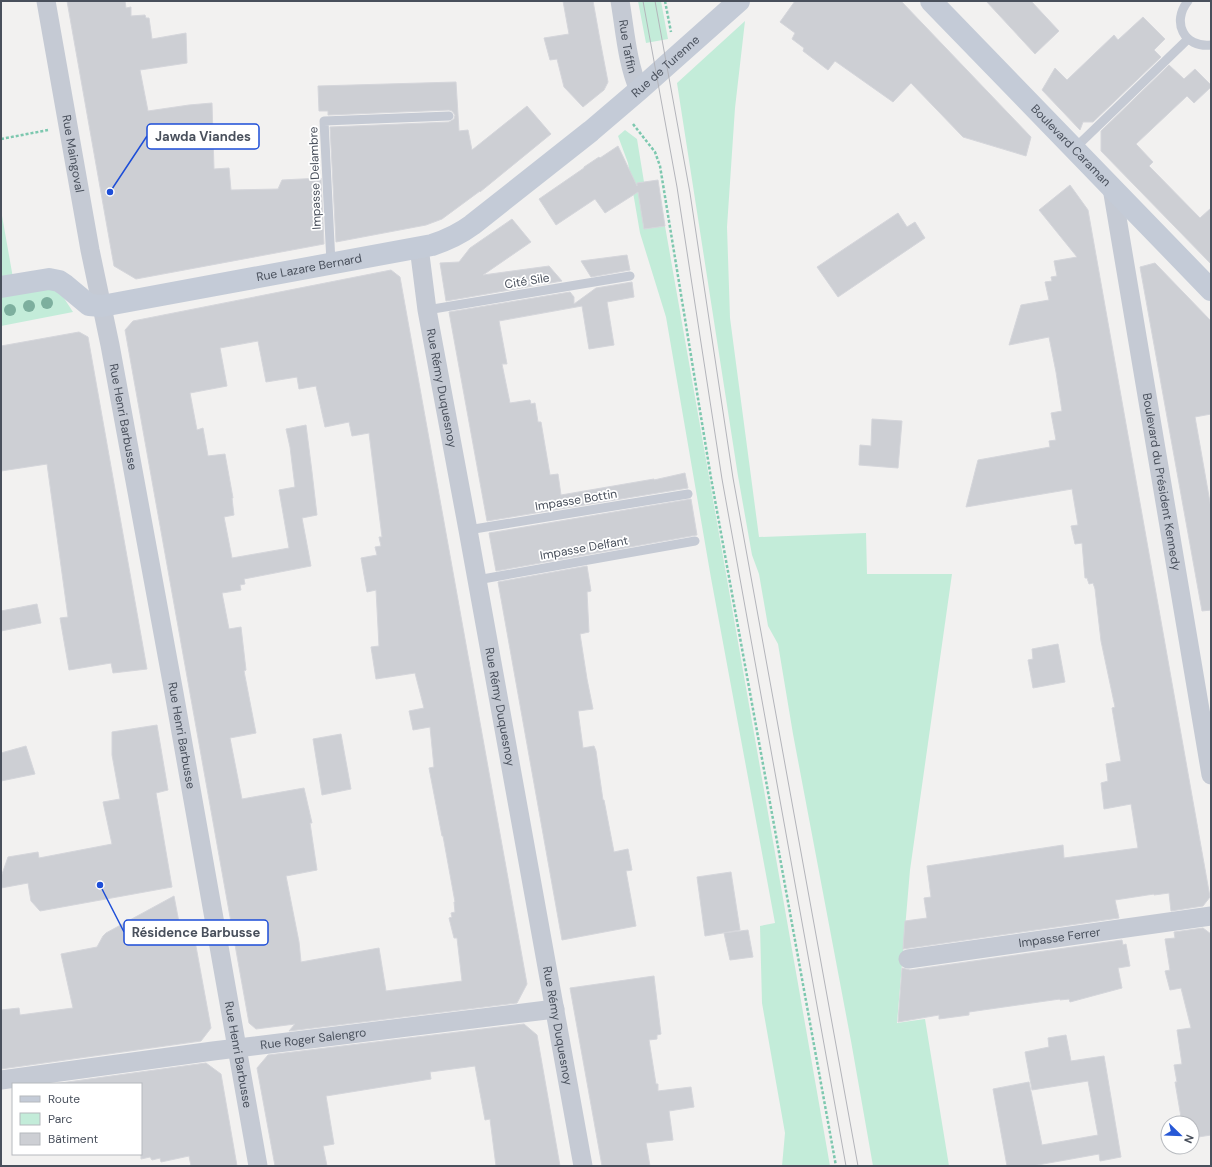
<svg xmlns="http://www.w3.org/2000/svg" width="1212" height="1167" font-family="'DM Sans',sans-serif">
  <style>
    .green { fill: #c3ecd9 }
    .building { fill: #cdcfd4; stroke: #d5d6db; fill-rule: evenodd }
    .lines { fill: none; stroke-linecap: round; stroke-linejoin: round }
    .path { stroke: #7dc8af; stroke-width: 2.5; stroke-dasharray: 3 2; stroke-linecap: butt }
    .lane { stroke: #c5cad4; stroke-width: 9 }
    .street { stroke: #c5cad4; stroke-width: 19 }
    .secondary { stroke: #c4cbd7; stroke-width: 22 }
    .tram { stroke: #b3b4ba; stroke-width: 1 }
    .tree { fill: #7daf9e }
    .labels { text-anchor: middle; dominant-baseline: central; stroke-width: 3.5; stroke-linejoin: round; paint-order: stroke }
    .street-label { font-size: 12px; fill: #49505c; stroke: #fff }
    .leader { fill: none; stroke: #1d4ed8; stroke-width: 1.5 }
    .callout-dot { fill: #1d4ed8; stroke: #fff; stroke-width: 1.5 }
    .callout { fill: #fff; stroke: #1d4ed8; stroke-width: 1.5 }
    .callout-label { font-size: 13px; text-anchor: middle; font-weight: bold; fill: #49505c }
  </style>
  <rect width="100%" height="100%" fill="#f2f1f0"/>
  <path class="green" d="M638,1H661L668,39L646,43Z
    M745,21L735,108L727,227L730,318L759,537L866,533L867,574H952L910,870L897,1023L925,1019L949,1166H873L851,1041L793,734L778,644L768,626L759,574L752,555L738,476L677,83Z
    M625,130L637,139L644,182L637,183L644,229L665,226L830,1166H782L785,1133L762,1003L760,926L775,923L711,578L666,317L640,233L628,163L618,136Z
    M1,210L13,278L60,292L73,312L1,326Z"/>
  <path class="building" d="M67,1H125L126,8L131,7V16L145,15L146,18H149L152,39L186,33L187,63L140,70L148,111L189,105L212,103L214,169L229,168L231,190L278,189L282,180L321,178L324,244L136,279L114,266Z
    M563,1H593L600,40L608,82L604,90L583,107L564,87L557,59L550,60L544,38L569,34Z
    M795,1H901L1031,137L1026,156L963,137L911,83L893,102L835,61L828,70L803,51L804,48L792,39L795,33L780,22Z
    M986,1H1031L1059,31L1035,54Z
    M1143,17L1165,39L1154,50L1161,57L1093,122H1083L1080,130L1042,90L1055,68L1067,80L1114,35L1118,40Z
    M1169,65L1184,79L1195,69L1211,85V87L1194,103L1187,96L1136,144L1153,162L1149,166L1200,218L1211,208V264L1101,151V131Z
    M456,82L459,131L468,130L472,150L527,106L551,134L480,192V191L442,219L426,225L336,242L330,127L449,122L454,119L455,115L452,111L449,110L328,115V111H319L318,86Z
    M618,146L637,186V183L658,180L665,226L644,229L638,192L605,213L595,199L556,225L539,199L584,168V167L599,157L600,158Z
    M1070,185L1088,210L1210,897L1203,906L1171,911L1169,893L1154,895V894L1115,900L1119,918L903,949L905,921L927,918L924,898L931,897L927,866L1063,845L1064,858L1138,848L1131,804L1104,809L1101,783L1108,781L1106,764L1121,761L1112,708L1115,707L1101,641L1095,589L1093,583L1089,584L1087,578H1085L1082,543L1075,544L1071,526L1078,525L1072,489L966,507L978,460L1050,447L1049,441L1056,440L1051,413L1062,411L1056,372L1049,337L1009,345L1021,305L1049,300L1045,282L1052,281L1051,277L1057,276L1054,261L1077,257L1039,210Z
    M898,213L907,227L915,222L925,238L838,297L817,267Z
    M512,219L531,242L483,275L549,266L562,281L446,301L440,263L459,262L470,248Z
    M627,255L630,270L591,277L581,261Z
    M1155,263L1211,321V414L1195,417L1211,508V610L1202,611L1140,267Z
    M391,270L400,277L527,984L517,1003L289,1031L295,1024L256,1029L249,1023L125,330L133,321ZM258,341L266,382L297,377L299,389L316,386L325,427L349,422L352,436L369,433L382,537H379L381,546L375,547L377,555L361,558L367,592L376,590L379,646L371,647L376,679L415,673L424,708L409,711L413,730L430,727L434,767L429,768L442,836H443L455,902H454L455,912L451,913L452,917L449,918L454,938H457L462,981L386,991L379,948L301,962L299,942L286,876L317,870L310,823H312L304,788L242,799L230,738L256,733L244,671L246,670L241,627L229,629L222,593L241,590L240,585L245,584L244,579L311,566L302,518L317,515L312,472L306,425L286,429L290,447L295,487L279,490L289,548L232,558L224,517L234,515L232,498H233L225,454L208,456L203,428L197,430L190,393L227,386L220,348Z
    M632,282L634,297L607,302L614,345L589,349L582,306L499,321L507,364H502L510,403L530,400L531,404L535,403L538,422H541L550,475L558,474L561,495L654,479V480L685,473L688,488L487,521L449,312L570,292L574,297V304L596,288Z
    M79,332L88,337L147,669L113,673L111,663L69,670L60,618L68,617L47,464L1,471V346Z
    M872,419L902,421L898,468L859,465L860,445L871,446Z
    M691,499L697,535L496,571L489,533Z
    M587,566L591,591L587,592L589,632L580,634L587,679L593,709L578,711L583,748L594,746L596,751L603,800H604L614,852L628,849L632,870L626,871L636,926L562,940L498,582Z
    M37,604L41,623L1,631V611Z
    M1058,644L1065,682L1033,688L1028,660L1033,659L1032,649Z
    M157,725L168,790L156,793L172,887L40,911L31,901L28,883L1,888V877L8,857L38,852L39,858L112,844L103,802L120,799L112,755V732Z
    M341,734L351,789L322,795L313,739Z
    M26,746L35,774L1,781V753Z
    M731,872L740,930L705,936L697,877Z
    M174,896L181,933L193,930L211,1028L201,1041L1,1069V1010L19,1008L20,1015L73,1008L61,954L97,947L103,936L106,933Z
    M1203,928L1211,934V1135L1192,1138V1123H1182L1175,1082H1177L1174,1065L1182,1064L1177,1030L1191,1028L1181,988L1170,990L1165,971L1170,970L1165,939L1175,938L1174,932Z
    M748,930L753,957L730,960L724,933Z
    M1122,940L1123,945L1126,944L1130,966L1118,968L1122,988L1070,1002L1069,999L1060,1000V999L969,1012V1015L939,1019V1015L898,1022L902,968L910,970Z
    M654,976L661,1034L657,1035V1039L649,1040L656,1084H658V1091L691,1087L694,1107L669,1111L673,1140L646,1143L650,1166H602L570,988Z
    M524,1024L537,1035L560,1166H496L490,1119L485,1120L475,1066L430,1072L431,1079L326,1096L334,1144L323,1146L327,1166H275L257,1068L268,1055Z
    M1066,1035L1071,1061L1104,1056L1121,1157L1100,1161L1099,1154L1032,1166H1007L993,1089L1029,1082L1042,1145L1098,1135L1088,1081L1032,1090L1025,1052L1049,1047L1048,1038Z
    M206,1063L221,1074L237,1166H191L189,1156L161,1162L160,1158L152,1160L150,1157L141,1159V1084H53Z"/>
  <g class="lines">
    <path class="path" d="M665,1L671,32
      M633,124L655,152L660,166L711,478L836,1166
      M1,139L48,130"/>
    <path class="lane" d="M1188,1C1171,22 1184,48 1211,45
      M1074,149L1188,39
      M331,263L324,121L449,116
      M427,310L630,276
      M468,530L688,494
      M477,580L695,541"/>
    <g class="street">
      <path id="s1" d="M46,1L90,250L110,345L174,693L258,1166"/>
      <path id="s2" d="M620,1C625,30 627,63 639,90"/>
      <path id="s3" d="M1112,188L1211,775"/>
      <path id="s4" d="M419,247L427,310L468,530L583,1166"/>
      <path id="s5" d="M908,959L1211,916"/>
      <path id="s6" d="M1,1080L213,1051L555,1009"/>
    </g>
    <g class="secondary">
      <path id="s7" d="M931,1L1211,290"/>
      <path id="s8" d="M1,287L49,279L59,281L65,285L89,305L102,306L432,245C447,240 460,234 472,225L591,131L639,90L739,1"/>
    </g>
    <path class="tram" d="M643,1L677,187L722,479L846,1166
      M655,1L690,193L733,478L858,1166"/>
  </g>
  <g class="tree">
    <circle cx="47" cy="303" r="6"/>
    <circle cx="29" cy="306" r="6"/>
    <circle cx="10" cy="310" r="6"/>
  </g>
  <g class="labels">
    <g class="street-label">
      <text stroke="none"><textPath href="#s2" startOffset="46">Rue Taffin</textPath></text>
      <text stroke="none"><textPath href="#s8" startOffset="741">Rue de Turenne</textPath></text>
      <text stroke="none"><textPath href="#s7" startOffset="201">Boulevard Caraman</textPath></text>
      <text stroke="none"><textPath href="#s1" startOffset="155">Rue Maingoval</textPath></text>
      <text transform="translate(315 178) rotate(-92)">Impasse Delambre</text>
      <text stroke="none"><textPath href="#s8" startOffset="321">Rue Lazare Bernard</textPath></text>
      <text transform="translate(527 281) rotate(-9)">Cité Sile</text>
      <text stroke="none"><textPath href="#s4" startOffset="143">Rue Rémy Duquesnoy</textPath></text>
      <text stroke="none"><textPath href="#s1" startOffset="423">Rue Henri Barbusse</textPath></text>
      <text stroke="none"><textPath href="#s3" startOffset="298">Boulevard du Président Kennedy</textPath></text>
      <text transform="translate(576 500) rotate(-9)">Impasse Bottin</text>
      <text transform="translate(584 548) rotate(-10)">Impasse Delfant</text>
      <text stroke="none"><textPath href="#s4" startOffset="467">Rue Rémy Duquesnoy</textPath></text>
      <text stroke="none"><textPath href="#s1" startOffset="747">Rue Henri Barbusse</textPath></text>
      <text stroke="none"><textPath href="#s5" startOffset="153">Impasse Ferrer</textPath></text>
      <text stroke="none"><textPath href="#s4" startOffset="791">Rue Rémy Duquesnoy</textPath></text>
      <text stroke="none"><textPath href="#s6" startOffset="315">Rue Roger Salengro</textPath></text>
      <text stroke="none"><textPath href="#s1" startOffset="1071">Rue Henri Barbusse</textPath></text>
    </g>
  </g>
  <path class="leader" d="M110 192L147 136M100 885L124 932"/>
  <g class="callout-dot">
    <circle cx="110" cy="192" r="4"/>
    <circle cx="100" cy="885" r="4"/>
  </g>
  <g class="callout">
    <rect x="147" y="124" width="112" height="25" rx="4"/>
    <rect x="124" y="920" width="144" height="25" rx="4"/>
  </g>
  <g class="callout-label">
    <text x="203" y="141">Jawda Viandes</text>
    <text x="196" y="937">Résidence Barbusse</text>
  </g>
  <rect width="1212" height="1167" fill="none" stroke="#49505c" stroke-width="4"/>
  <rect x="12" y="1083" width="130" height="72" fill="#ffffff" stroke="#b6b9be"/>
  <rect x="20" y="1096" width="20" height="6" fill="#c4cbd7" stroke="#b6b9be"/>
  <text x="48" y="1103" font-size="12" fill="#49505c">Route</text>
  <rect x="20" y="1113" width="20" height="12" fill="#c3ecd9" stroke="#b6b9be"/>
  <text x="48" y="1123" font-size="12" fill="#49505c">Parc</text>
  <rect x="20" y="1133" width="20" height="12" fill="#cdcfd4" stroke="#b6b9be"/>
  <text x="48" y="1143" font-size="12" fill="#49505c">Bâtiment</text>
  <g transform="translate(1180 1135) rotate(113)"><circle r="19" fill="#ffffff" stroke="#b6b9be"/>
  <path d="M0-3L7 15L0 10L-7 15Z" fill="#2758d6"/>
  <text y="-6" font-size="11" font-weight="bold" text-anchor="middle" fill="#49505c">N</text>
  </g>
</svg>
